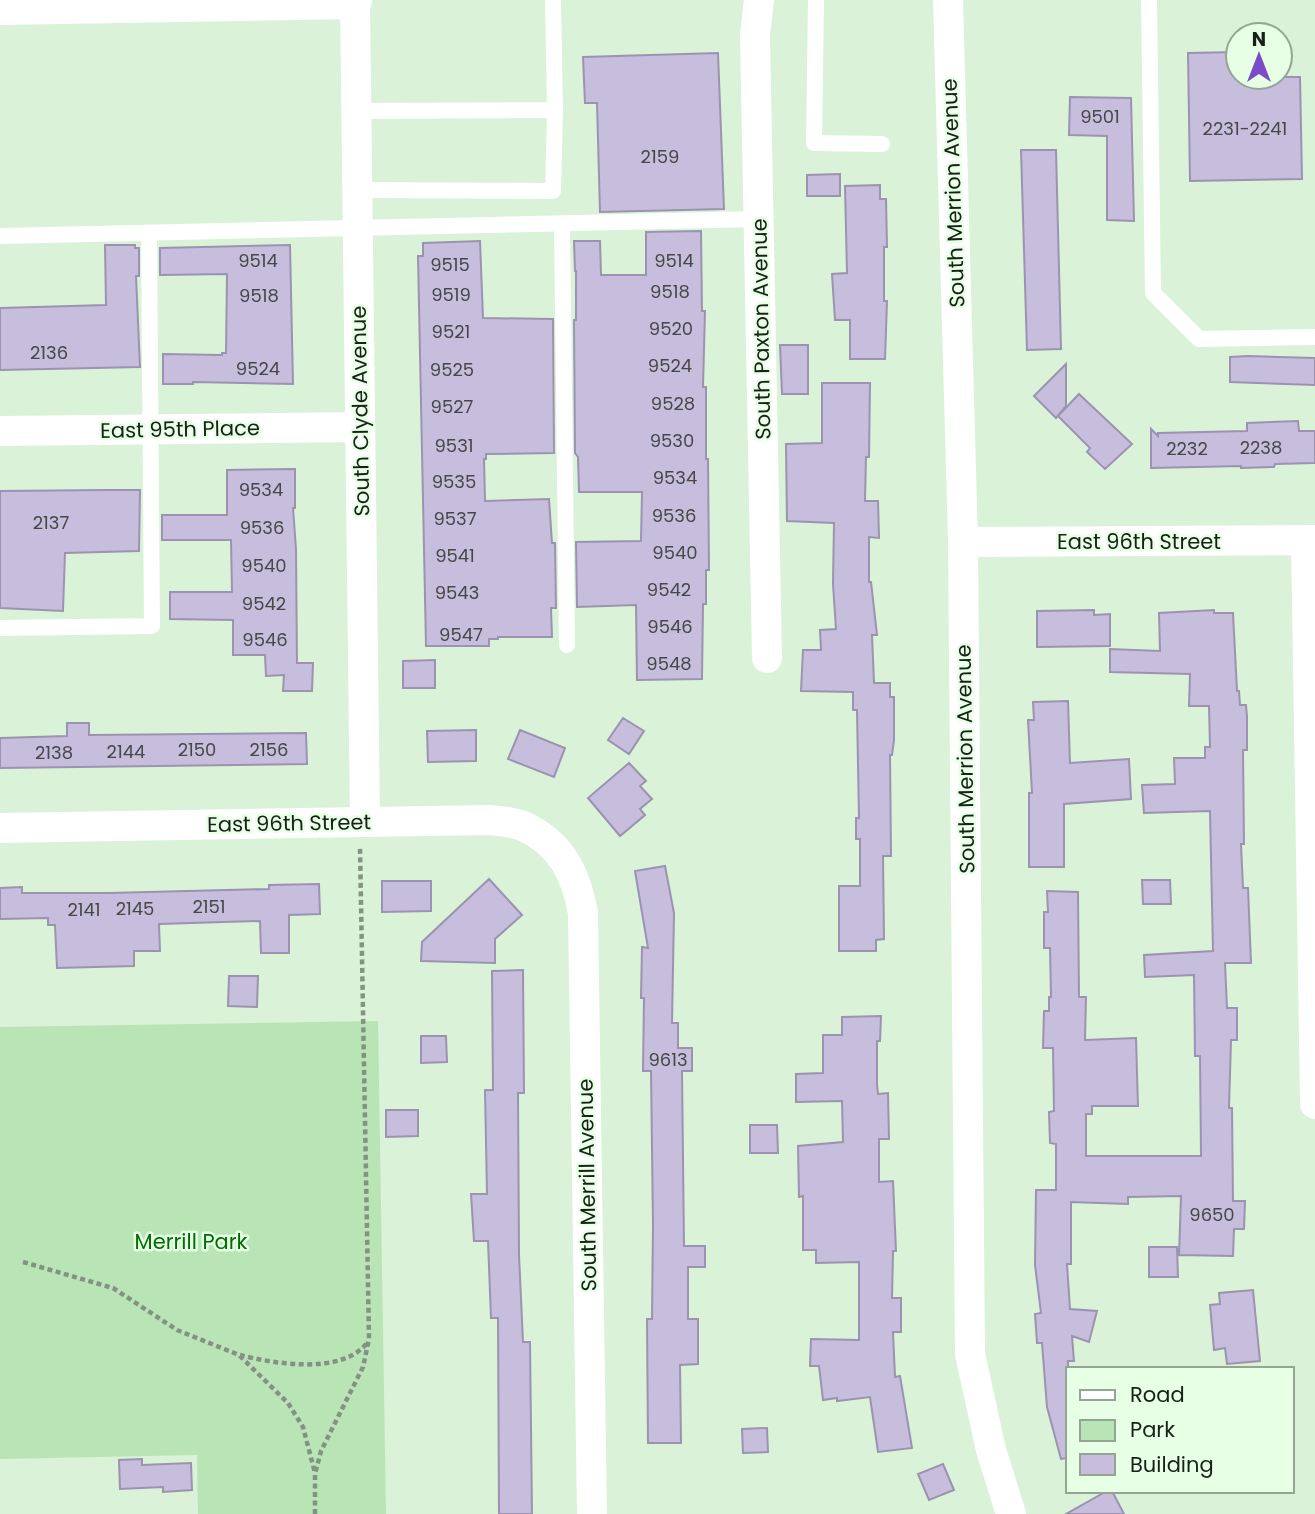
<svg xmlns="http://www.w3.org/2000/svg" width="1315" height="1514" font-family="Poppins,sans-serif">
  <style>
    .green { fill: #b9e4b5 }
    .building { fill: #c6bedc; stroke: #9b93b0; stroke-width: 2 }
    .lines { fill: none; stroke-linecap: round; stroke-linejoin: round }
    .path { stroke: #829381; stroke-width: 4.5; stroke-dasharray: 5 3.5; stroke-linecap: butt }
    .lane { stroke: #fff; stroke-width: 16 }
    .street { stroke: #fff; stroke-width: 30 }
    .primary { stroke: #fff; stroke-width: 38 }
    .labels { text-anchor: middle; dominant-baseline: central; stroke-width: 5; stroke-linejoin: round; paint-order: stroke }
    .number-label { font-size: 18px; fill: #444849 }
    .street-label { font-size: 21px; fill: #182118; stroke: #e7ffe5 }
    .park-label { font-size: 21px; fill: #006c04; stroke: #e7ffe5 }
  </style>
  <rect width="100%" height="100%" fill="#daf2d7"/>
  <path class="green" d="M378,1021L386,1514H198L197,1455L0,1459V1027Z"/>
  <path class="building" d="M1238,52V77H1300L1302,179L1190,181L1188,53Z
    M718,53L724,209L600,212L597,103H585L583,57Z
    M1070,97L1131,98L1134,221L1107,220V136L1069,135Z
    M1021,150H1056L1061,349L1027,350Z
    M840,174V196H807V175Z
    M880,185V199H886L887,247H884V301H887L885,359H850V320H835L832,274L847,273L845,186Z
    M701,231L702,311H705L703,387H706V459H708L709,570H706V604H703L702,679L637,680L636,605L577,607L576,542L641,541L642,492H579L578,457L575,453L574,320H576V271H575L574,241H600L601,275H646V232Z
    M480,241L483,318L553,319L554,453L486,454V459H484L485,501L549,499L552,543H555L556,608H551L552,637H498V639H489V646H426L418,256H423V243Z
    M105,245H135V248H139V276H136L140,367L0,370V308L106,305Z
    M290,245L293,384L193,382V384H163V354L222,355V353H226L227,274L160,275V248Z
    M780,345H808V394H782Z
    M1248,356L1315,358V385L1230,382V357Z
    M1066,364V406L1056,418L1034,396Z
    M822,383H870L869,457H866L865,501H878L879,538L869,537V582H871L877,635H872L874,683H890V697H894V740L892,755H890L891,856H883L884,939L876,940V951H839V886H860V839H856V818H859L857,710H853V692L801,691L803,650H821L820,630L836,629L833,584L834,523L787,521L786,444L822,443Z
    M1079,394L1132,444L1105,469L1087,452L1090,448L1058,416Z
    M1298,421L1299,431H1315V463L1275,464L1274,467L1241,468V466L1151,468V429L1158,436V433L1247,431V423Z
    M295,469V508H293L296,549L297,663H313L312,691H283L284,675L266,676L265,655H233V620L170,619V592H232L231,540H162V515H227V470Z
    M107,490H140L139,551L65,553L63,611L0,608V491Z
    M1094,610V615L1110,614V646L1037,647V611Z
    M1214,610V613H1233L1237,691H1239L1240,705H1246L1247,717V750H1243L1244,844H1241L1243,888H1248L1251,963H1225L1227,1008H1237V1040H1231L1229,1108H1232L1233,1201H1245L1244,1229H1234L1233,1256L1179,1255L1181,1196L1128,1197V1204L1071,1202V1264H1067L1070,1309L1097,1311L1089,1342L1072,1336L1074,1361H1068V1458L1061,1459L1047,1407L1042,1343H1037L1035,1314L1041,1313L1035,1265L1036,1190H1056V1144L1050,1143L1049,1112L1054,1111L1053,1048H1043L1044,1011H1049V997H1051L1050,948H1044V912H1048L1047,891L1078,892L1079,997H1086L1085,1040L1136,1038L1138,1106H1092V1114H1086V1156H1201L1200,1056H1195L1194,975L1145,977L1144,955L1213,951L1210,811L1144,813L1142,785L1175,784L1174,758H1205V747H1210L1209,706H1189L1190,674L1110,672V649L1160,651L1159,613Z
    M435,660V688H403V661Z
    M1068,701L1070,763L1129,759L1131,799L1064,804V867H1029V793H1032L1028,720H1034L1033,702Z
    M623,718L644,731L629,754L608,740Z
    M67,723H89V735L306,733L307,764L0,768V738L67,736Z
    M476,730V761L428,762L427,731Z
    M520,730L565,748L554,777L508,759Z
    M629,763L646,781L640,786L652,799L640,809L645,815L620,836L588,798Z
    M665,866L674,913L672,1023H678V1048H692V1071H682L684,1246H705V1267H688V1319H698V1364L680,1365L681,1443H648L647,1319H652L653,1225L651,1071H643L644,998H641L642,947L648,948L635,871Z
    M489,879L522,915L495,939V963L421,961L422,942Z
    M1142,880H1170L1171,904H1143Z
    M382,881H431V911L382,912Z
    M319,884L320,914L289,915V953H261L260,921L159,924L160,951H134V966L57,968L55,925H48V918L0,919V888L22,887V893H109L269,889V885Z
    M523,970L524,1093H518L519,1255L523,1342H530L532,1514H499L498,1318H491L488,1241H474L471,1194H487L485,1090H493L492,971Z
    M229,976H258L257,1007L228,1006Z
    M881,1016L880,1041H877V1084L878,1094L888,1093L889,1139H879V1182L893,1181L896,1251H893L892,1298H901V1332H893L895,1377L900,1376L912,1448L878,1452L870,1397L837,1401V1398L823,1400L819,1366H810L811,1339L859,1340V1262L816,1263V1250H803V1196L799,1197L798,1146L843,1142L842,1101L796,1102V1074L823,1073V1035H842V1017Z
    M421,1036H446L447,1062L421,1063Z
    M386,1110H418V1136L386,1137Z
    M750,1125H777L778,1153H750Z
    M1149,1247H1177L1178,1277H1149Z
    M1253,1290L1260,1361L1227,1364L1225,1348L1214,1350L1210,1305L1220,1304L1219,1293Z
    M767,1428L768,1452L743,1453L742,1429Z
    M142,1459V1465L191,1463L192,1490L163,1492V1487L120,1489L119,1460Z
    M943,1464L954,1490L929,1500L918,1474Z
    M1107,1491H1112L1124,1514H1066Z"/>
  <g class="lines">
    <path class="path" d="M23,1262L113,1288L177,1330L239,1355L288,1403L303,1427L315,1473
      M240,1355C275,1364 342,1375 367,1343
      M315,1514V1474L321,1451L363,1367L369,1339L360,847"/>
    <path class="lane" d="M816,0L814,143L882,144
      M1149,0L1153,293L1199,339L1315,337
      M356,111L555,110
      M357,190L553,191L555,110L553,0
      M562,224L567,645
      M0,236L759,219
      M0,628L152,626L149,233"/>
    <path class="street" d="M355,0L365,822
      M759,0L755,35L767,658
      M948,0L963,542L970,1354L991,1450L1011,1514
      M0,431L360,427
      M1306,540L1315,1104
      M963,542L1315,540
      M0,828L490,820C500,821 513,822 523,826C561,843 576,874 583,913L592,1514"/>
    <path class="primary" d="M0,6L353,0"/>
  </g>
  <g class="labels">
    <g class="number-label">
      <text x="1100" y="116">9501</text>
      <text x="1245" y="128">2231-2241</text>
      <text x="660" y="156">2159</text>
      <text x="258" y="260">9514</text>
      <text x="674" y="260">9514</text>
      <text x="450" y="264">9515</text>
      <text x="670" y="291">9518</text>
      <text x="451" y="294">9519</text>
      <text x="259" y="295">9518</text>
      <text x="671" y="328">9520</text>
      <text x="451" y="331">9521</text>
      <text x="49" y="352">2136</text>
      <text x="670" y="365">9524</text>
      <text x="258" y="368">9524</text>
      <text x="452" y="369">9525</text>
      <text x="673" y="403">9528</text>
      <text x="452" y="406">9527</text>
      <text x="672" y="440">9530</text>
      <text x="454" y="445">9531</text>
      <text x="1261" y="447">2238</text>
      <text x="1187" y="448">2232</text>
      <text x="675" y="477">9534</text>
      <text x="454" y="481">9535</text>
      <text x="261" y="489">9534</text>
      <text x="674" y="515">9536</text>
      <text x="455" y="518">9537</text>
      <text x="51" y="522">2137</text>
      <text x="262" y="527">9536</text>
      <text x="675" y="552">9540</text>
      <text x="455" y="555">9541</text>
      <text x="264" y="565">9540</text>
      <text x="669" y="589">9542</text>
      <text x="457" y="592">9543</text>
      <text x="264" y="603">9542</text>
      <text x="670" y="626">9546</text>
      <text x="461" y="634">9547</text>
      <text x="265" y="639">9546</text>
      <text x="669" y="663">9548</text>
      <text x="197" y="749">2150</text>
      <text x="269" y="749">2156</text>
      <text x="126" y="751">2144</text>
      <text x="54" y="752">2138</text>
      <text x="209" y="906">2151</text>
      <text x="135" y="908">2145</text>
      <text x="84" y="909">2141</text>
      <text x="668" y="1059">9613</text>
      <text x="1212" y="1214">9650</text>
    </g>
    <g class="street-label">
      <text transform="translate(953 193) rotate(-92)">South Merrion Avenue</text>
      <text transform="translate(761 329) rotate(-91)">South Paxton Avenue</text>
      <text transform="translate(360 411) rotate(-91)">South Clyde Avenue</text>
      <text transform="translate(180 429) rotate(-1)">East 95th Place</text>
      <text x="1139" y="541">East 96th Street</text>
      <text transform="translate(965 759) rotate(-91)">South Merrion Avenue</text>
      <text transform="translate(289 823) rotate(-1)">East 96th Street</text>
      <text transform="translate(587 1185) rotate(-91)">South Merrill Avenue</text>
    </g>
    <g class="park-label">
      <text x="191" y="1241">Merrill Park</text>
    </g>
  </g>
  <rect x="1066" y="1367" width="228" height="126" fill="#e7ffe5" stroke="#94a693" stroke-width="2"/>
  <rect x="1080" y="1390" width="35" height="10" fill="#ffffff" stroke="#94a693" stroke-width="2"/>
  <text x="1130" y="1402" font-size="21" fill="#182118">Road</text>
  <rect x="1080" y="1420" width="35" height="21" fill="#b9e4b5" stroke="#94a693" stroke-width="2"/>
  <text x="1130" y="1437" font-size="21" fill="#182118">Park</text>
  <rect x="1080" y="1454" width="35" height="21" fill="#c6bedc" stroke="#94a693" stroke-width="2"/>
  <text x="1130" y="1472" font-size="21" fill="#182118">Building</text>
  <g transform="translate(1259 56)"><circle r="33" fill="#e7ffe5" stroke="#94a693" stroke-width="2"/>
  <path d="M0-5L12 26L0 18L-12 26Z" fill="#7a4dc6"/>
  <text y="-10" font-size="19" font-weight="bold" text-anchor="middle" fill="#182118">N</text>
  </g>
</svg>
